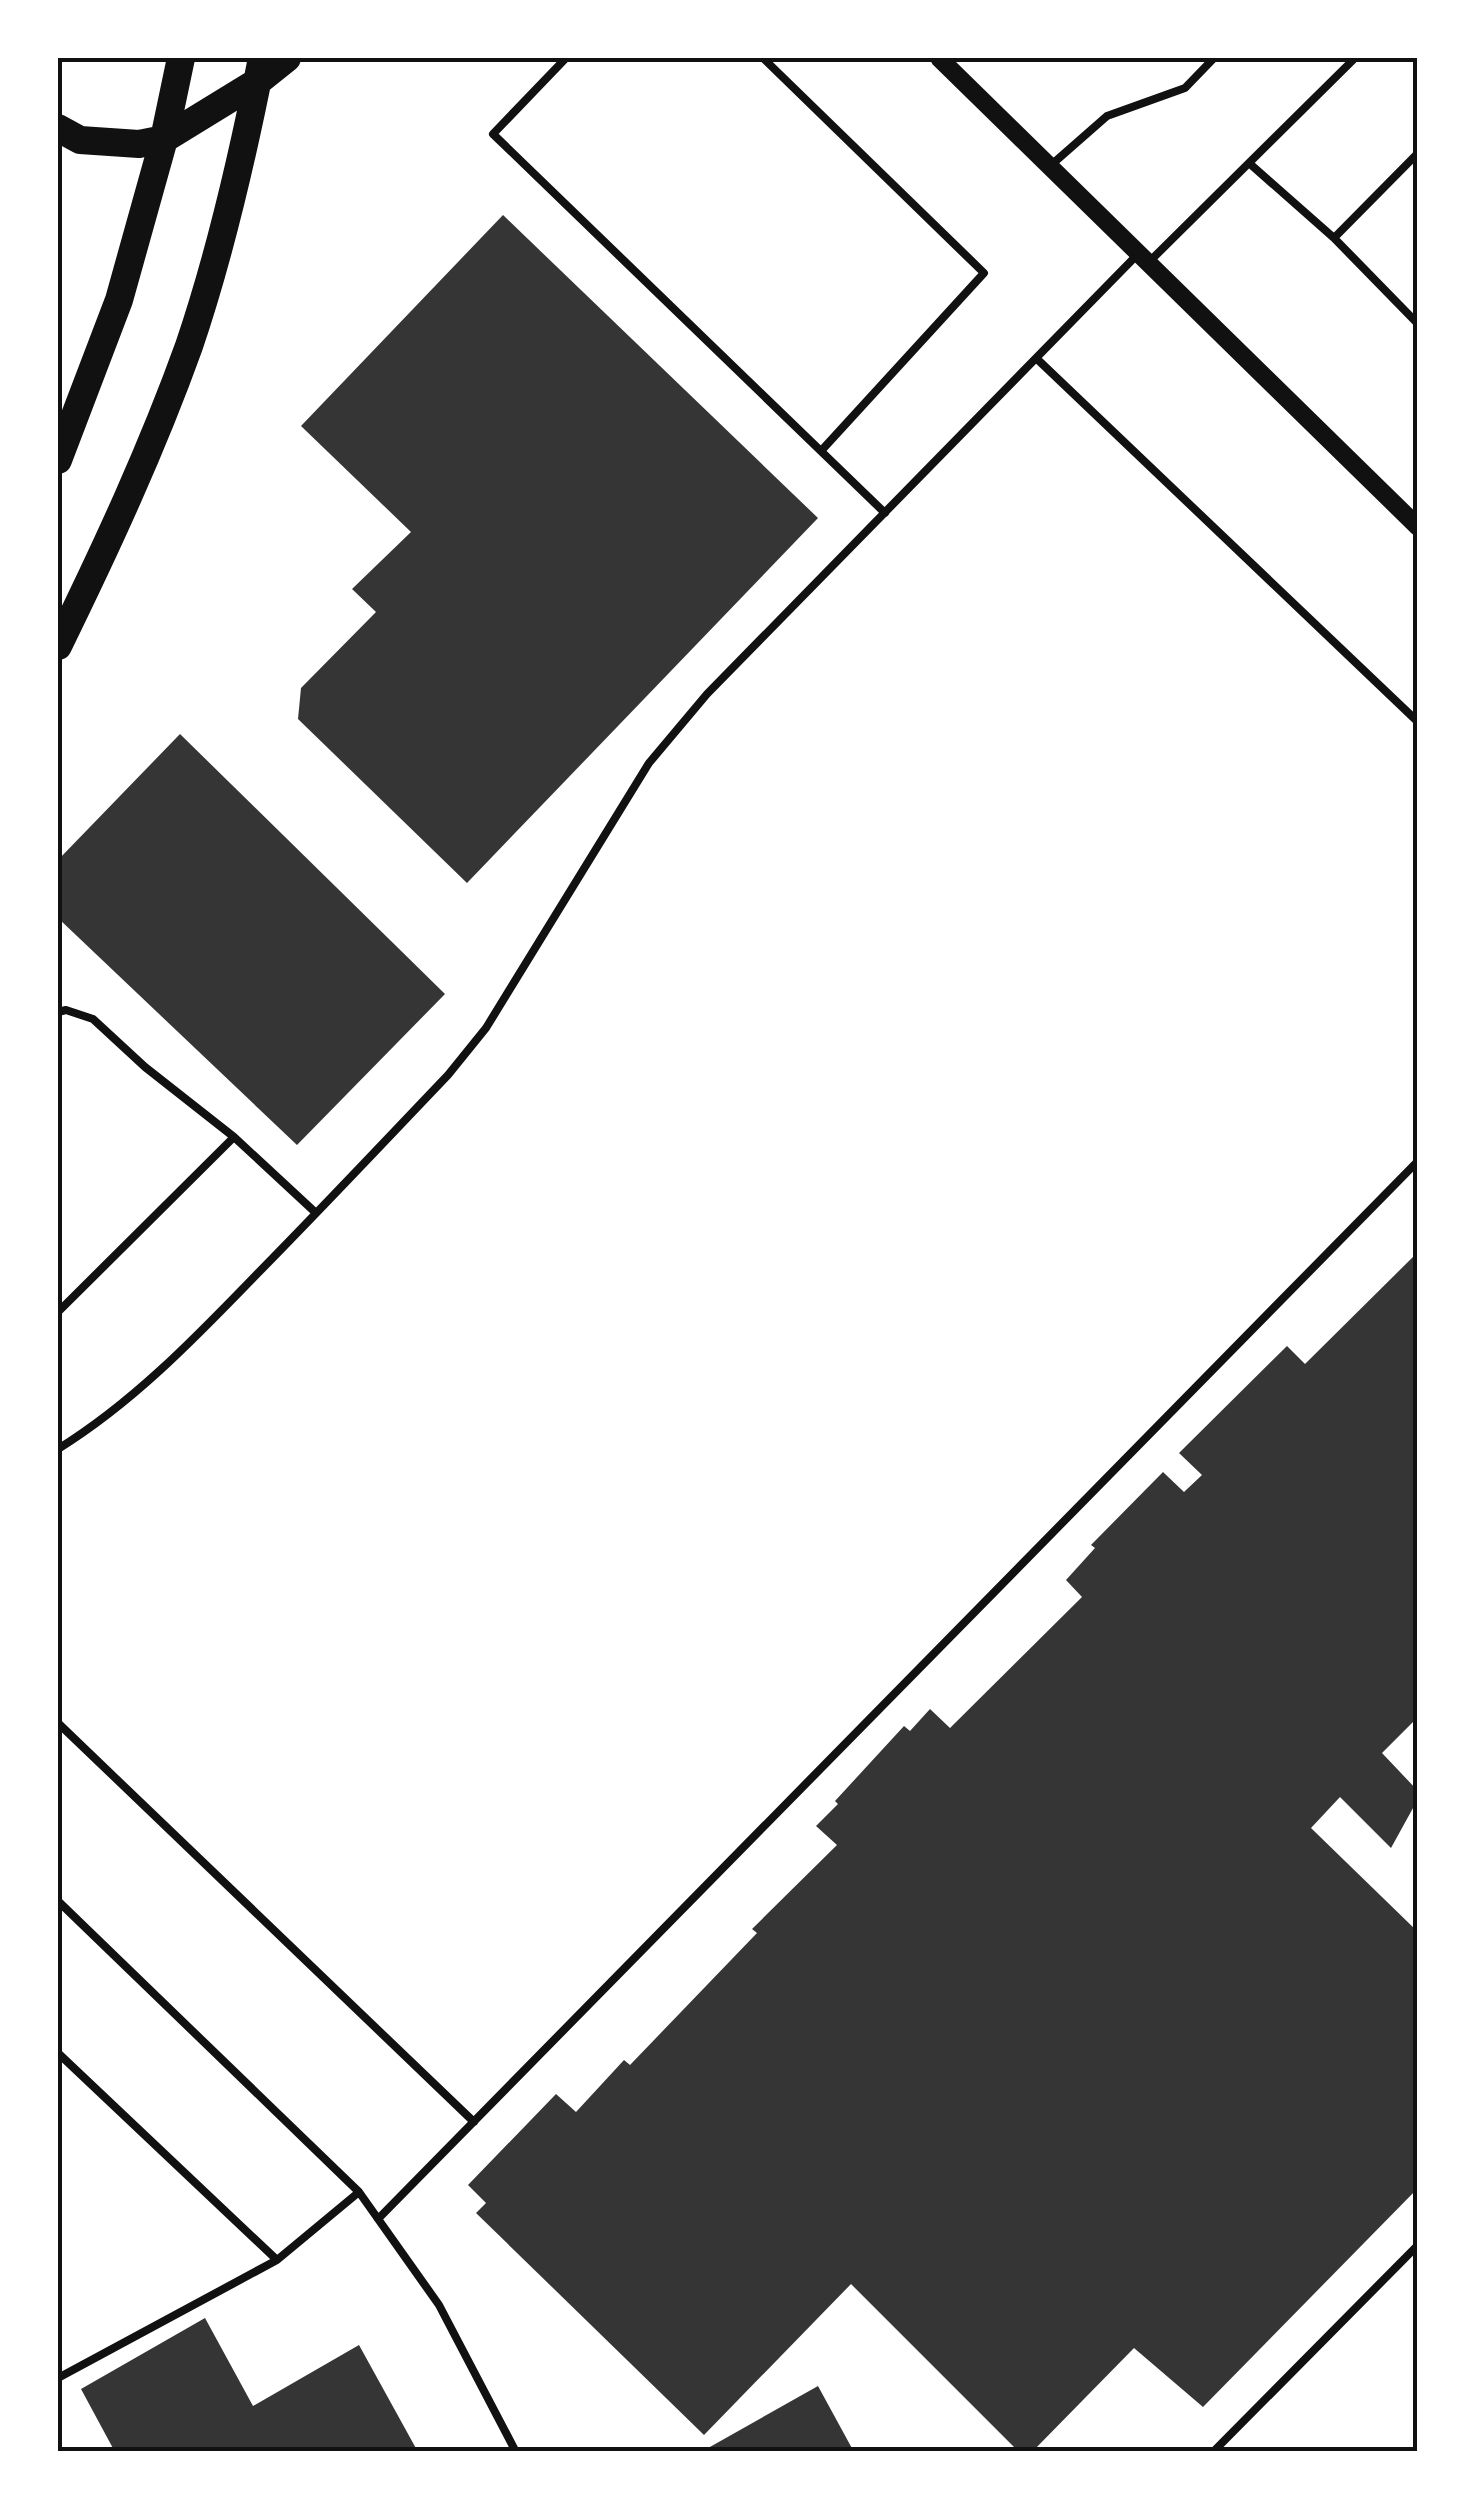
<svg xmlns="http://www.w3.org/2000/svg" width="1475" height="2509" font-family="Commissioner,sans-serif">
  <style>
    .building { fill: #353535 }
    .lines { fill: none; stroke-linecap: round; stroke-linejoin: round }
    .service { stroke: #111; stroke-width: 8 }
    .tertiary { stroke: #111; stroke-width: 18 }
    .trunk { stroke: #111; stroke-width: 28 }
    .neatline { fill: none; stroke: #111; stroke-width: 4 }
  </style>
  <rect width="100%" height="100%" fill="#fff"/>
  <path class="building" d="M503,215L818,518L467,883L298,719L301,688L376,612L352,589L411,532L301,426Z
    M180,734L445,994L297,1145L58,918V860Z
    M1418,1252V1717L1382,1753L1418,1791V1799L1391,1848L1340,1797L1311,1828L1418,1932V2188L1203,2407L1134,2348L1032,2452H1019L851,2284L704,2435L476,2213L486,2203L468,2185L556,2094L576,2112L624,2060L630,2065L757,1933L752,1929L837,1845L816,1826L838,1804L835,1801L904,1726L910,1731L930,1709L950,1728L1082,1597L1066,1580L1095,1548L1091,1545L1163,1472L1184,1492L1202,1475L1179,1453L1287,1346L1305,1364Z
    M205,2318L253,2406L359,2345L418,2452H115L81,2389Z
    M818,2386L854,2452H701Z"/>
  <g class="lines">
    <path class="service" d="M566,58L493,134L885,513
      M763,58L984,273L821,451
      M1249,163L1334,238L1418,153
      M1050,166L1107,116L1185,88L1214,58
      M1334,238L1418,324
      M1148,263L1355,58
      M1036,358L1418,722
      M58,1012L66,1010L93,1019L145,1067L234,1137L316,1213
      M58,1312L234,1137
      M58,1449C134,1402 196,1337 258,1273C322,1208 385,1141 448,1075L486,1028L649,763L707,694L1138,254
      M58,1723L474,2122
      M58,1901L359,2192L439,2305L516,2452
      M58,2053L277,2260L359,2192
      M378,2219L1418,1161
      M58,2378L277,2260
      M1213,2452L1418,2245"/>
    <path class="tertiary" d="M939,58L1418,527"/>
    <path class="trunk" d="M58,128L80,140L139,144L164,139L257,82L287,58
      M58,460L119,300L164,139L181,58
      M58,646C106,548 152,449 189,346C221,252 243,155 262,58"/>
  </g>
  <rect width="1475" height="2509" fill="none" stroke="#ffffff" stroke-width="120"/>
  <rect x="60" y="60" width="1355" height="2389" class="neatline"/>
</svg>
